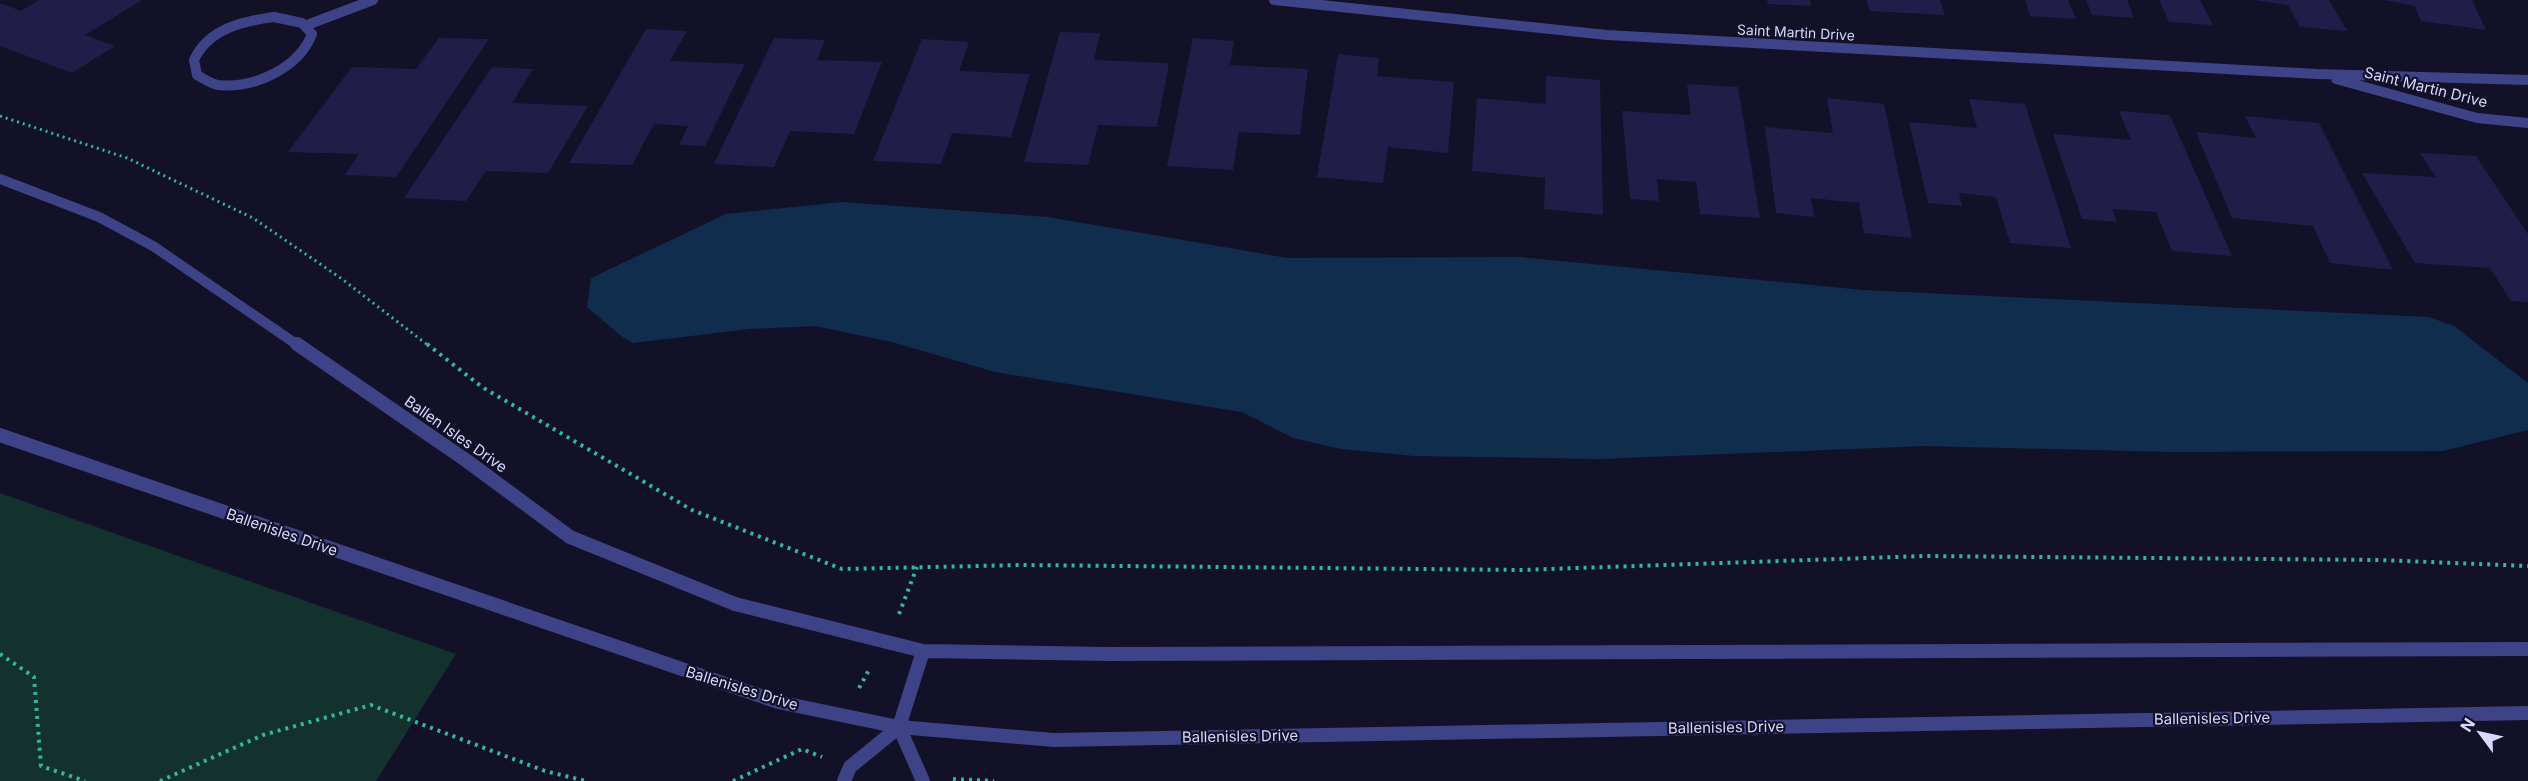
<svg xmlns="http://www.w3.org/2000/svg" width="2528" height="781" font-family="Inter,sans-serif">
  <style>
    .green { fill: #14322d }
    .water { fill: #102d4d }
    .building { fill: #211d48 }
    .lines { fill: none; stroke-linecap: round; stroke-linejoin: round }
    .path-far1 { stroke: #34b7a1; stroke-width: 3; stroke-dasharray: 2 4; stroke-linecap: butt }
    .path { stroke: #34b7a1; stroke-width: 4; stroke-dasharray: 3 5; stroke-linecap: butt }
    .street-far1 { stroke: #3d4386; stroke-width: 10 }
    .street { stroke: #3d4386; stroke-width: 14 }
    .labels { text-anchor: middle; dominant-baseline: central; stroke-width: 4.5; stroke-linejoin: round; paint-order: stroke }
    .far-street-label { font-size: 14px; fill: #d9d9fe; stroke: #121128 }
    .street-label { font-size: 15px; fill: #d9d9fe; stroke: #121128 }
  </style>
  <rect width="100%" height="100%" fill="#121128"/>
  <path class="green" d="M0,493L456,654L376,781H0Z"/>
  <path class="water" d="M842,202L1048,217L1288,258L1520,257L1863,290L2429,317L2454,326L2528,383V430L2443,451L2172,452L1925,446L1600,459L1414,456L1341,449L1293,438L1242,412L995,372L892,342L815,326L749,329L633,343L621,336L587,307L591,278L726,214Z"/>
  <path class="building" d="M39,0H142L85,35L115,46L72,73L0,46V3L21,11Z
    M1767,0H1810L1811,6L1768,4Z
    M1866,0H1940L1945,15L1870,11Z
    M2025,0H2068L2076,19L2030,16Z
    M2086,0H2127L2134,18L2092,15Z
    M2159,0H2200L2213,25L2169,22Z
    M2254,0H2329L2347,31L2300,27L2288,5Z
    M2385,0H2472L2486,30L2421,21L2415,6Z
    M646,29L687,31L670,61L745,64L705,146L679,145L688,126L654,124L632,165L569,163Z
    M1060,32L1100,33L1094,60L1169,63L1157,127L1098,125L1088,165L1024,162Z
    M439,38L489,39L396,177L345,175L359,154L288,152L352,67L416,69Z
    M774,38L825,40L817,60L882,62L854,134L790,131L774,167L714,164Z
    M1193,38L1234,41L1230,65L1308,69L1300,135L1239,132L1233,170L1167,166Z
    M922,39L969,42L959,71L1030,74L1011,137L952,133L941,164L873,161Z
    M1338,54L1379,58L1377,76L1454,82L1448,153L1388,147L1383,183L1317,177Z
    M492,67L533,69L512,103L588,106L548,173L486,171L466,201L404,198Z
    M1546,76L1600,80L1603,215L1544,209L1545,178L1472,171L1477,98L1546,104Z
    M1687,84L1738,87L1760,218L1700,214L1696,182L1657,179L1659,201L1630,199L1622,111L1691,115Z
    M1827,98L1884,104L1912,238L1864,233L1859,203L1811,198L1814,217L1776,213L1765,127L1833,133Z
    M1969,99L2025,104L2071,248L2010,243L1996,197L1959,193L1962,206L1928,203L1909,122L1977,128Z
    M2119,111L2170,115L2232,256L2172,251L2156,212L2112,209L2117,222L2082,219L2053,134L2131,140Z
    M2245,116L2319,123L2393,270L2330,263L2313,226L2232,218L2196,132L2256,138Z
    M2420,153L2476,156L2528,234V302L2511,301L2490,268L2415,263L2362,173L2436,177Z"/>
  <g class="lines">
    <path class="path-far1" d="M0,116L127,158L253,218L342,279L429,346"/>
    <path class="path" d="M427,344L482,387L692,510L842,569L1022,565L1520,570L1924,556L2380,560L2528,566
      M899,614L917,567
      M0,654L34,677L41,766L85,781
      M859,688L870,668
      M953,779L994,781
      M160,781L263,735L371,705L545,771L586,781
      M733,781L802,749L822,757"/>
    <path class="street-far1" d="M1274,0L1607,35L2317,74L2528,80
      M274,17L302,23L312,34C299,68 254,89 218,85C211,84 203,78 197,75L194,60C208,29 243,21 274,17Z
      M307,25L373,0
      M2336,79L2477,118L2528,123
      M0,179L99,217L153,246L299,346"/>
    <path class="street" d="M297,344L467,461L570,537L735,604L923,651L1109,654L2528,649
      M0,435L778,702L899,727L1054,740L2528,713
      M899,727L923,781
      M844,781L850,767L899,727L923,651"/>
  </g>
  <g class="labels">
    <g class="far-street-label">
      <text transform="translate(1796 32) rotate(3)">Saint Martin Drive</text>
    </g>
    <g class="street-label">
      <text transform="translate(2426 87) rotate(14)">Saint Martin Drive</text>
      <text transform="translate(456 434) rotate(35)">Ballen Isles Drive</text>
      <text transform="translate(282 532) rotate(19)">Ballenisles Drive</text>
      <text transform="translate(742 688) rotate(17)">Ballenisles Drive</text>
      <text transform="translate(2212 718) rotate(-1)">Ballenisles Drive</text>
      <text transform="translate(1726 727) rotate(-1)">Ballenisles Drive</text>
      <text transform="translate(1240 736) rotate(-1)">Ballenisles Drive</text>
    </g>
  </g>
  <g transform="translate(2480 733) rotate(303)" stroke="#121128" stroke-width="4.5" paint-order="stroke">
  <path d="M0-4.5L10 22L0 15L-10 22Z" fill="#d9d9fe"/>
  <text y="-9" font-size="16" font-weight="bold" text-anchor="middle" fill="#d9d9fe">N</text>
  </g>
</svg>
